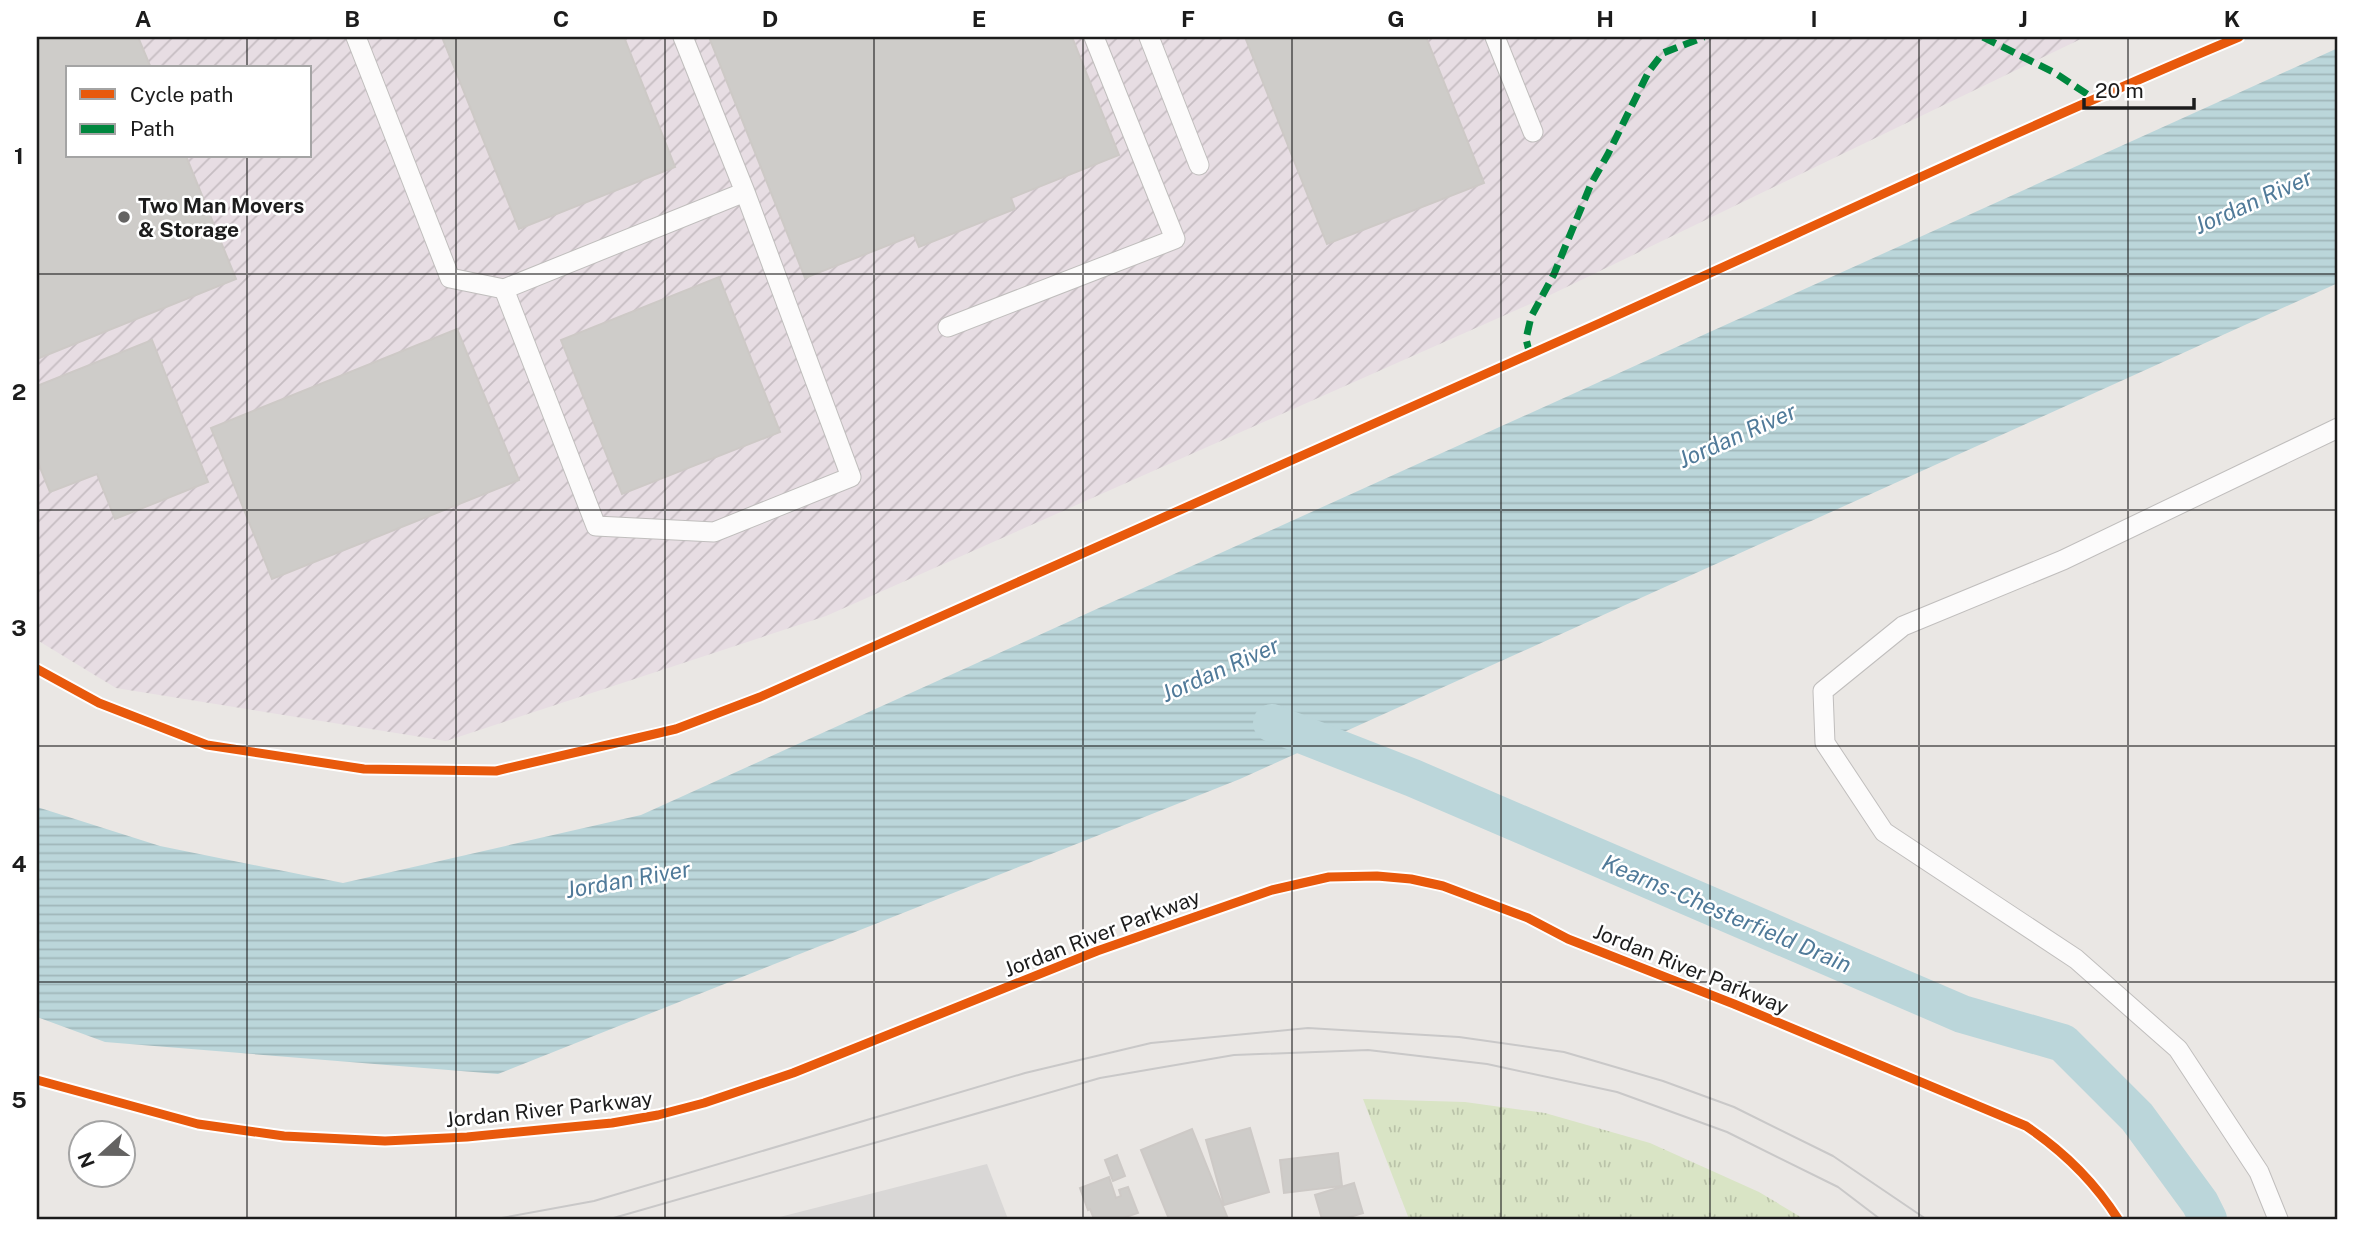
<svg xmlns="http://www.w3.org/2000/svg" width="2375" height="1256" font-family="'Public Sans',sans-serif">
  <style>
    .residential { fill: #d9d7d6 }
    .industrial { fill: url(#industrial-furrows); fill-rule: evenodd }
    .grass { fill: url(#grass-tufts) }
    .water { fill: url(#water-rules) }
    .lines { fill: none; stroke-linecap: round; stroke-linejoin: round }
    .canal { stroke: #bbd6da; stroke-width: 38 }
    .building { fill: #ceccc9; stroke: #cdc9c6; stroke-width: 2 }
    .service-casing { stroke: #c0bebd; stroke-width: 21 }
    .service { stroke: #fcfbfb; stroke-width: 19 }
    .tram { stroke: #c9c8c8; stroke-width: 2 }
    .quiet { stroke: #00873e; stroke-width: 7; stroke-dasharray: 14 7; stroke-linecap: butt }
    .cycleway-casing { stroke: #fff; stroke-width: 13 }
    .cycleway { stroke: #e8590c; stroke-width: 9 }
    .grid { fill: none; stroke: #1c1c1c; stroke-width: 2; stroke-opacity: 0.55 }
    .poi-dot { fill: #646362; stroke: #fff; stroke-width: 2.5 }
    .labels { text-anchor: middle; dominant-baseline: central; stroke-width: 5; stroke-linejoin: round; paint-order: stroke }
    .poi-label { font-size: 21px; font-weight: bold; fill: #1c1c1c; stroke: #fff; text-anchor: start }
    .street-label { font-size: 21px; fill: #1c1c1c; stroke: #fff }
    .water-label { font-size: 23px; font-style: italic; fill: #507a99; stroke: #fff }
    .neatline { fill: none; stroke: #1c1c1c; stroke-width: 2.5 }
    .grid-label { font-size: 23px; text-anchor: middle; font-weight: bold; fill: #1c1c1c }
  </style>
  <defs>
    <pattern id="industrial-furrows" width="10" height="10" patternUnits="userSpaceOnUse" patternTransform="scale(1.75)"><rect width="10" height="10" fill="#e7dde3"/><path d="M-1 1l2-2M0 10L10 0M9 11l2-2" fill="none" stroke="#c6bdc2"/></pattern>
    <pattern id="grass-tufts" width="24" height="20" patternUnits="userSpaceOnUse" patternTransform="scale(1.75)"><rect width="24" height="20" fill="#d9e4c5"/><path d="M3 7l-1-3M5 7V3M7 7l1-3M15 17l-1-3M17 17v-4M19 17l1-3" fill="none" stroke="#bac3a9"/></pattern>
    <pattern id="water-rules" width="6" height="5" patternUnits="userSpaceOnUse" patternTransform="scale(1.75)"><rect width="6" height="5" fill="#bbd6da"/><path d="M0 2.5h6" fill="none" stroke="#a0b7ba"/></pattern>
  </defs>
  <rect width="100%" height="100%" fill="#eae7e4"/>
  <path class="residential" d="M987,1164L1008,1219H772Z"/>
  <path class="industrial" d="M37,37H2085L1548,296L826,616L446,741L116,688L37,640ZM68,68H310V156H68Z"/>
  <path class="grass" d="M1363,1099L1465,1102L1545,1113L1650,1143L1759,1192L1804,1219H1409Z"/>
  <path class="water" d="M2338,48V283L1240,779L498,1074L105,1042L37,1017V807L160,846L343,883L641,815Z"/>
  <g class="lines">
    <path class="canal" d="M1272,723L1413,778L1962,1014L2063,1043L2137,1117L2200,1203L2208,1219"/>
  </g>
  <path class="building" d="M37,37H138L151,68H68V156H186L236,279L37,359Z
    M442,37H624L675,167L519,229Z
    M709,37H1072L1119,155L1011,198L1015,209L919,247L914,235L805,278Z
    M1245,37H1426L1484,183L1327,244Z
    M719,277L780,432L622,494L561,340Z
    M457,329L519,480L272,579L211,428Z
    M152,340L208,482L115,519L97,474L50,492L37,460V386Z
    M1250,1128L1269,1192L1224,1205L1206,1140Z
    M1192,1129L1228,1219H1169L1141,1150Z
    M1338,1153L1342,1186L1284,1193L1280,1160Z
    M1117,1155L1125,1176L1113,1181L1105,1160Z
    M1109,1177L1116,1198L1121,1196L1119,1190L1128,1187L1138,1213L1120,1219H1094L1090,1209L1088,1210L1080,1188Z
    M1354,1183L1363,1213L1343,1219H1322L1315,1195Z"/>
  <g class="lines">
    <g class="service-casing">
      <path id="service" d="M356,37L450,278L504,289L745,192L683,37
        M1149,37L1199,165
        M1495,37L1533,132
        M504,289L596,526L714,532L851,477L745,192
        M948,327L1175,239L1094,37
        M2278,1219L2259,1172L2178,1049L2076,959L1884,832L1825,743L1823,691L1903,626L2063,560L2338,428"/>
    </g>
    <use href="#service" class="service"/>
    <path class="tram" d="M496,1219L594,1201L1025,1073L1151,1043L1308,1028L1459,1037L1564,1052L1663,1081L1734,1107L1833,1156L1926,1219
      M610,1219L1100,1078L1234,1055L1368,1050L1487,1064L1617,1092L1727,1132L1838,1187L1880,1219"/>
    <path class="quiet" d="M1983,37L2055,73L2093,98
      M1530,355L1526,339L1531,317L1554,274L1591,184L1608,154L1649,71L1663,53L1704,37"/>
    <g class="cycleway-casing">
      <path id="cycleway" d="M37,669L99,703L207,745L364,769L496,771L676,729L760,697C1040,572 1321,449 1600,323C1813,227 2024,127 2239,37
        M37,1080L198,1124L284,1136L385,1141L467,1137L612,1123L658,1115L704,1103L793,1073L1097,951L1272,890L1329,877L1377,876L1411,879L1443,886L1528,918L1568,939L1734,1004L2026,1126C2063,1151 2094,1181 2118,1219"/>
    </g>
    <use href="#cycleway" class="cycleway"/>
  </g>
  <path class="grid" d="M247,37V68M456,37V1219M665,37V1219M874,37V1219M1083,37V1219M1292,37V1219M1501,37V1219M1710,37V1219M1919,37V1219M2128,37V1219M247,156V1219M37,274H2338M37,510H2338M37,746H2338M37,982H2338"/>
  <circle class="poi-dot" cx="124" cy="217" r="7"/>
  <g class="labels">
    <g class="poi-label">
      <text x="138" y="205">Two Man Movers<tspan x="138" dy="24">&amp; Storage</tspan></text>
    </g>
    <g class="street-label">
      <text transform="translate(1102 933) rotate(-21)">Jordan River Parkway</text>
      <text transform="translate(1691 969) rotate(22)">Jordan River Parkway</text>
      <text transform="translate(549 1109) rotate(-6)">Jordan River Parkway</text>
    </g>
    <g class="water-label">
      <text transform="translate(2253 201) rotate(-24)">Jordan River</text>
      <text transform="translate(1737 435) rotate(-24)">Jordan River</text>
      <text transform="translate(1220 669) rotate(-24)">Jordan River</text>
      <text transform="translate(628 879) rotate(-10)">Jordan River</text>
      <text transform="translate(1727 913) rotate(23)">Kearns-Chesterfield Drain</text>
    </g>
  </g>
  <rect width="2375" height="1256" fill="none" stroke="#ffffff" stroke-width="77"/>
  <rect x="66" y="66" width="245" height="91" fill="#ffffff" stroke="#a4a4a4" stroke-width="2"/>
  <rect x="80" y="89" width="35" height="10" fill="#e8590c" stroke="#a4a4a4" stroke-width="2"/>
  <text x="130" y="102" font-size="21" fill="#1c1c1c">Cycle path</text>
  <rect x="80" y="124" width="35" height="10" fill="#00873e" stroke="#a4a4a4" stroke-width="2"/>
  <text x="130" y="136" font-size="21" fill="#1c1c1c">Path</text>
  <g transform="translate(102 1154) rotate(249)"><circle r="33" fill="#ffffff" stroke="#a4a4a4" stroke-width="2"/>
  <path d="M0-5L12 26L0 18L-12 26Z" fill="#646362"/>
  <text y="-10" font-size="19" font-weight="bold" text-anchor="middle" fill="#1c1c1c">N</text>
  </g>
  <path d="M2084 98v10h110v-10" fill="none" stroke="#1c1c1c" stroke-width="3.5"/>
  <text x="2095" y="98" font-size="21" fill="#1c1c1c" stroke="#ffffff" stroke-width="5" paint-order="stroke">20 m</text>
  <rect x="38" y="38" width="2298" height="1180" class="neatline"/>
  <g class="grid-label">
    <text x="143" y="27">A</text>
    <text x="352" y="27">B</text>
    <text x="561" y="27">C</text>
    <text x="770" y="27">D</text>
    <text x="979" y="27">E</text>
    <text x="1188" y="27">F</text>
    <text x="1396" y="27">G</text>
    <text x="1605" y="27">H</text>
    <text x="1814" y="27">I</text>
    <text x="2023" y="27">J</text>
    <text x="2232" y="27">K</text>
    <text x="19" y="164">1</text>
    <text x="19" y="400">2</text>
    <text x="19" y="636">3</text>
    <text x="19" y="872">4</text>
    <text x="19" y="1108">5</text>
  </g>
</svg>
